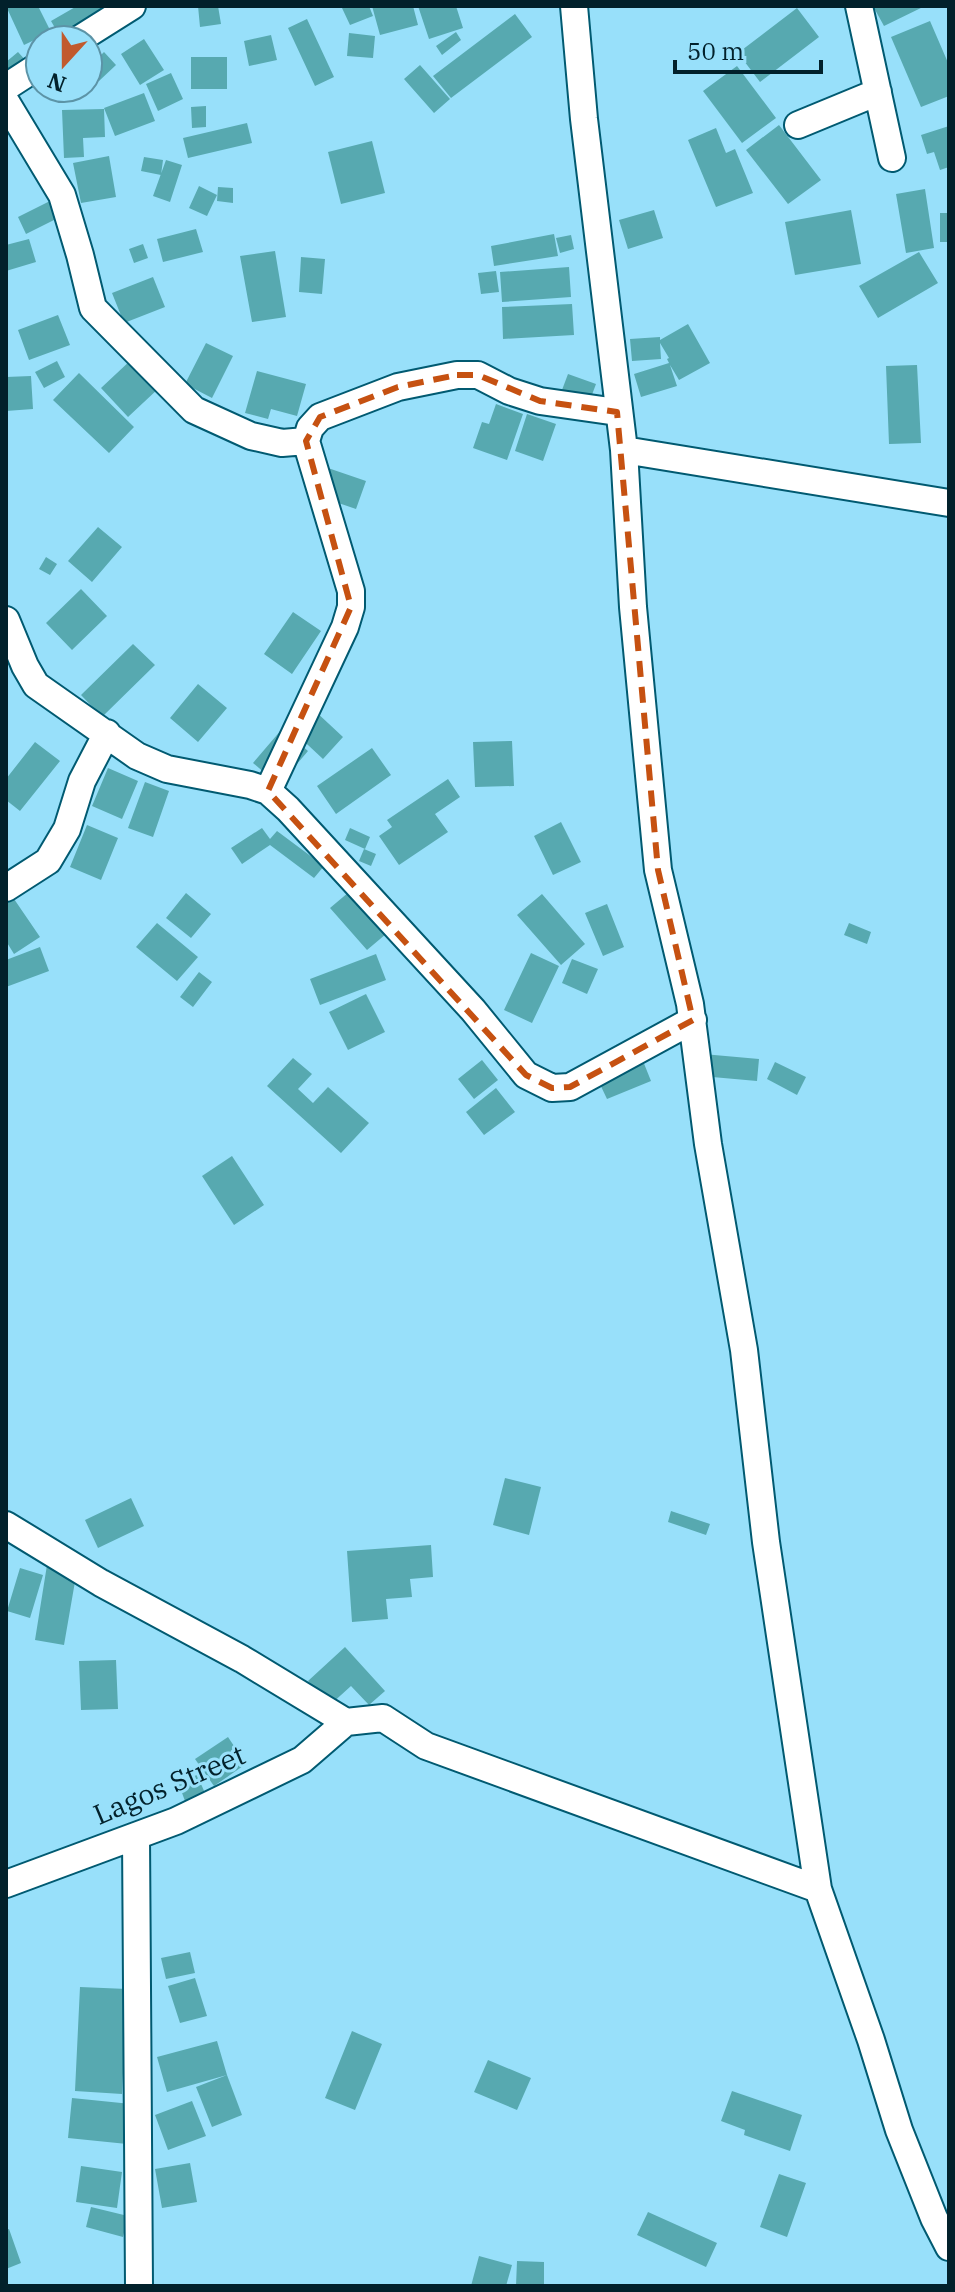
<svg xmlns="http://www.w3.org/2000/svg" width="955" height="2292" font-family="'IBM Plex Serif',serif">
  <style>
    .building { fill: #57a9b0 }
    .lines { fill: none; stroke-linecap: round; stroke-linejoin: round }
    .minor-casing { stroke: #015a71; stroke-width: 30 }
    .minor { stroke: #fff; stroke-width: 26 }
    .marked { fill: none; stroke: #c65111; stroke-width: 6; stroke-dasharray: 16 10; stroke-linejoin: round }
    .labels { text-anchor: middle; dominant-baseline: central; stroke-width: 6; stroke-linejoin: round; paint-order: stroke }
    .street-label { font-size: 28px; fill: #02212b; stroke: #98e0fa }
  </style>
  <rect width="100%" height="100%" fill="#98e0fa"/>
  <path class="building" d="M6,6H38L51,32L24,45Z
    M77,6H114L116,9L62,40L51,21Z
    M198,6H218L221,24L200,27Z
    M346,6H369L373,16L350,25L342,8Z
    M372,6H413L418,25L380,35Z
    M418,6H456L463,28L429,39Z
    M873,6H925L884,26Z
    M797,8L819,37L760,82L738,53Z
    M515,14L532,37L451,98L433,76Z
    M307,19L334,77L315,86L288,28Z
    M930,21L949,65V96L921,107L891,37Z
    M456,32L461,40L442,55L436,46Z
    M349,33L375,36L373,58L347,56Z
    M271,35L277,60L249,66L244,41Z
    M144,39L164,70L140,85L121,54Z
    M18,52L27,62L6,80V62Z
    M104,52L116,65L99,81L88,68Z
    M191,57H227V89H191Z
    M420,65L450,99L434,113L404,79Z
    M737,66L776,118L742,143L703,91Z
    M171,73L183,99L158,111L146,84Z
    M144,93L155,121L115,136L104,108Z
    M206,106V127L192,128L191,107Z
    M104,109L105,137L83,138L84,157L64,158L62,110Z
    M247,123L252,143L188,158L183,138Z
    M779,125L821,180L788,204L746,150Z
    M949,126V167L940,170L934,152L927,154L921,135Z
    M716,128L726,153L735,149L753,193L716,207L688,140Z
    M372,141L385,193L341,204L328,152Z
    M109,156L116,197L81,203L73,163Z
    M144,157L163,160L161,175L141,171Z
    M166,160L182,165L170,202L153,196Z
    M199,186L217,195L207,216L189,208Z
    M218,187L233,188V203L217,201Z
    M925,189L934,248L906,253L896,194Z
    M50,201L58,218L26,234L18,217Z
    M654,210L663,238L628,249L619,220Z
    M851,210L861,264L795,275L785,222Z
    M940,213H949V242H940Z
    M196,229L203,252L163,262L157,239Z
    M554,234L558,256L494,266L491,246Z
    M571,235L574,249L560,253L556,238Z
    M29,239L36,262L6,271V245Z
    M143,244L148,258L134,263L129,249Z
    M275,251L286,317L252,322L240,256Z
    M919,252L938,283L878,318L859,286Z
    M301,257L325,259L322,294L299,292Z
    M569,267L571,297L502,302L500,272Z
    M496,271L499,292L481,294L478,273Z
    M153,277L165,307L124,323L112,293Z
    M572,304L574,335L503,339L502,307Z
    M58,315L70,345L29,360L18,330Z
    M688,324L710,363L679,380L670,365L677,386L641,397L634,374L669,363L667,359L669,358L660,343L661,359L632,361L630,339L660,337V340Z
    M206,343L233,356L212,398L185,384Z
    M132,359L159,388L128,417L101,388Z
    M57,361L65,377L44,388L35,372Z
    M917,365L921,443L889,444L886,366Z
    M257,371L306,384L297,416L271,409L268,419L245,413Z
    M79,373L134,427L109,453L53,400Z
    M568,374L596,384L590,400L562,390Z
    M31,376L33,409L6,411V377Z
    M496,404L523,414L507,460L473,448L482,422L489,424Z
    M527,414L556,424L543,461L515,451Z
    M328,468L366,481L356,509L318,496Z
    M98,527L122,547L92,582L68,561Z
    M46,557L57,564L50,575L39,569Z
    M81,589L107,616L72,650L46,623Z
    M293,612L321,631L292,674L264,654Z
    M133,644L155,665L102,717L81,695Z
    M198,684L227,708L198,742L170,718Z
    M314,710L343,737L323,759L294,732Z
    M282,729L308,751L279,785L253,763Z
    M512,741L514,786L475,787L473,742Z
    M35,742L60,761L20,811L6,800V779Z
    M372,748L391,775L336,814L317,786Z
    M108,768L138,781L122,819L92,806Z
    M448,779L460,797L435,814L448,832L399,865L379,836L392,827L387,820Z
    M145,782L169,791L153,837L128,828Z
    M561,822L581,862L553,875L534,836Z
    M87,825L118,838L101,880L70,867Z
    M262,828L270,839L277,831L324,866L314,878L270,845L242,864L231,848Z
    M350,828L370,837L365,849L345,840Z
    M364,849L376,854L371,866L359,861Z
    M349,892L386,934L367,950L330,908Z
    M186,893L211,914L191,938L166,918Z
    M542,894L585,944L561,965L517,915Z
    M12,896L40,937L14,954L6,941V900Z
    M607,904L624,947L603,956L585,913Z
    M157,923L198,957L177,981L136,947Z
    M849,923L871,932L867,944L844,935Z
    M40,947L49,971L6,987V960Z
    M531,953L559,966L532,1023L504,1010Z
    M376,954L386,980L320,1005L310,979Z
    M572,959L598,969L587,994L562,983Z
    M199,972L212,982L193,1007L180,997Z
    M366,994L385,1032L348,1050L329,1012Z
    M703,1054L759,1059L757,1081L701,1076Z
    M293,1058L312,1074L298,1089L313,1103L328,1087L369,1123L341,1153L267,1086Z
    M482,1060L498,1080L474,1099L458,1079Z
    M643,1061L651,1081L607,1099L598,1080Z
    M775,1062L806,1077L797,1095L767,1079Z
    M496,1088L515,1112L484,1135L466,1112Z
    M232,1156L264,1205L234,1225L202,1176Z
    M505,1478L541,1487L529,1535L493,1525Z
    M131,1498L144,1526L98,1548L85,1520Z
    M671,1511L710,1524L706,1535L668,1522Z
    M431,1545L433,1577L410,1579L412,1597L386,1599L388,1619L352,1622L347,1551Z
    M47,1565L77,1570L64,1645L35,1640Z
    M20,1568L43,1575L30,1618L7,1611Z
    M345,1647L385,1691L369,1705L351,1686L330,1705L308,1681Z
    M116,1660L118,1709L81,1710L79,1661Z
    M228,1737L246,1764L214,1786L195,1759Z
    M197,1775L205,1793L185,1801L178,1782Z
    M190,1952L195,1973L166,1979L161,1958Z
    M195,1978L207,2016L180,2023L168,1986Z
    M80,1987L127,1989L122,2094L75,2091Z
    M352,2031L382,2044L355,2110L325,2098Z
    M217,2041L227,2075L167,2092L157,2057Z
    M488,2060L531,2078L517,2110L474,2092Z
    M227,2075L242,2115L212,2127L196,2087Z
    M732,2091L802,2115L790,2151L744,2135L745,2130L721,2121Z
    M72,2098L131,2104L127,2144L68,2138Z
    M192,2101L206,2136L168,2150L155,2115Z
    M190,2163L197,2202L162,2208L155,2169Z
    M81,2166L122,2172L117,2208L76,2202Z
    M779,2174L806,2183L787,2237L760,2227Z
    M91,2207L128,2216L123,2237L86,2227Z
    M648,2212L717,2243L706,2267L637,2235Z
    M9,2229L21,2263L6,2269V2230Z
    M479,2256L512,2265L506,2286H471Z
    M517,2261L544,2262V2286H516Z"/>
  <g class="lines">
    <g class="minor-casing">
      <path id="minor" d="M574,6L584,119L624,450L633,607L658,870L690,1004L708,1144L744,1350L766,1542L818,1889L871,2040L899,2130L934,2218L949,2247
        M859,6L892,158
        M78,40L132,6
        M6,87L40,65
        M6,102L62,195L80,255L93,308L194,410L251,436L282,443L306,441
        M798,125L878,92
        M624,450L949,503
        M6,620L25,666L36,685L137,756L167,769L250,785L268,791L288,809L473,1010L526,1075L552,1088L570,1087L693,1020
        M268,791L345,627L351,607V591L306,441L310,428L320,417L398,387L457,375H478L509,391L540,401L617,412
        M6,888L48,861L67,829L82,781L107,733
        M6,1525L101,1583L242,1659L346,1722L383,1718L426,1746L818,1889
        M136,1836L139,2286
        M6,1884L176,1821L302,1760L346,1722"/>
    </g>
    <use href="#minor" class="minor"/>
  </g>
  <path class="marked" d="M457,375H478L540,401L617,412L658,870L693,1020L570,1087L552,1088L526,1075L268,791L351,607L306,441L320,417L398,387Z"/>
  <g class="labels">
    <g class="street-label">
      <text transform="translate(169 1784) rotate(-23)">Lagos Street</text>
    </g>
  </g>
  <rect width="955" height="2292" fill="none" stroke="#02212b" stroke-width="16"/>
  <g transform="translate(64 64) rotate(201)"><circle r="38" fill="#98e0fa" stroke="#5c94a7" stroke-width="2"/>
  <path d="M0-6L14 30L0 20L-14 30Z" fill="#c15a2d"/>
  <text y="-12" font-size="22" font-weight="bold" text-anchor="middle" fill="#02212b">N</text>
  </g>
  <path d="M675 60v12h146v-12" fill="none" stroke="#02212b" stroke-width="4"/>
  <text x="687" y="60" font-size="24" fill="#02212b" stroke="#98e0fa" stroke-width="6" paint-order="stroke">50 m</text>
</svg>
